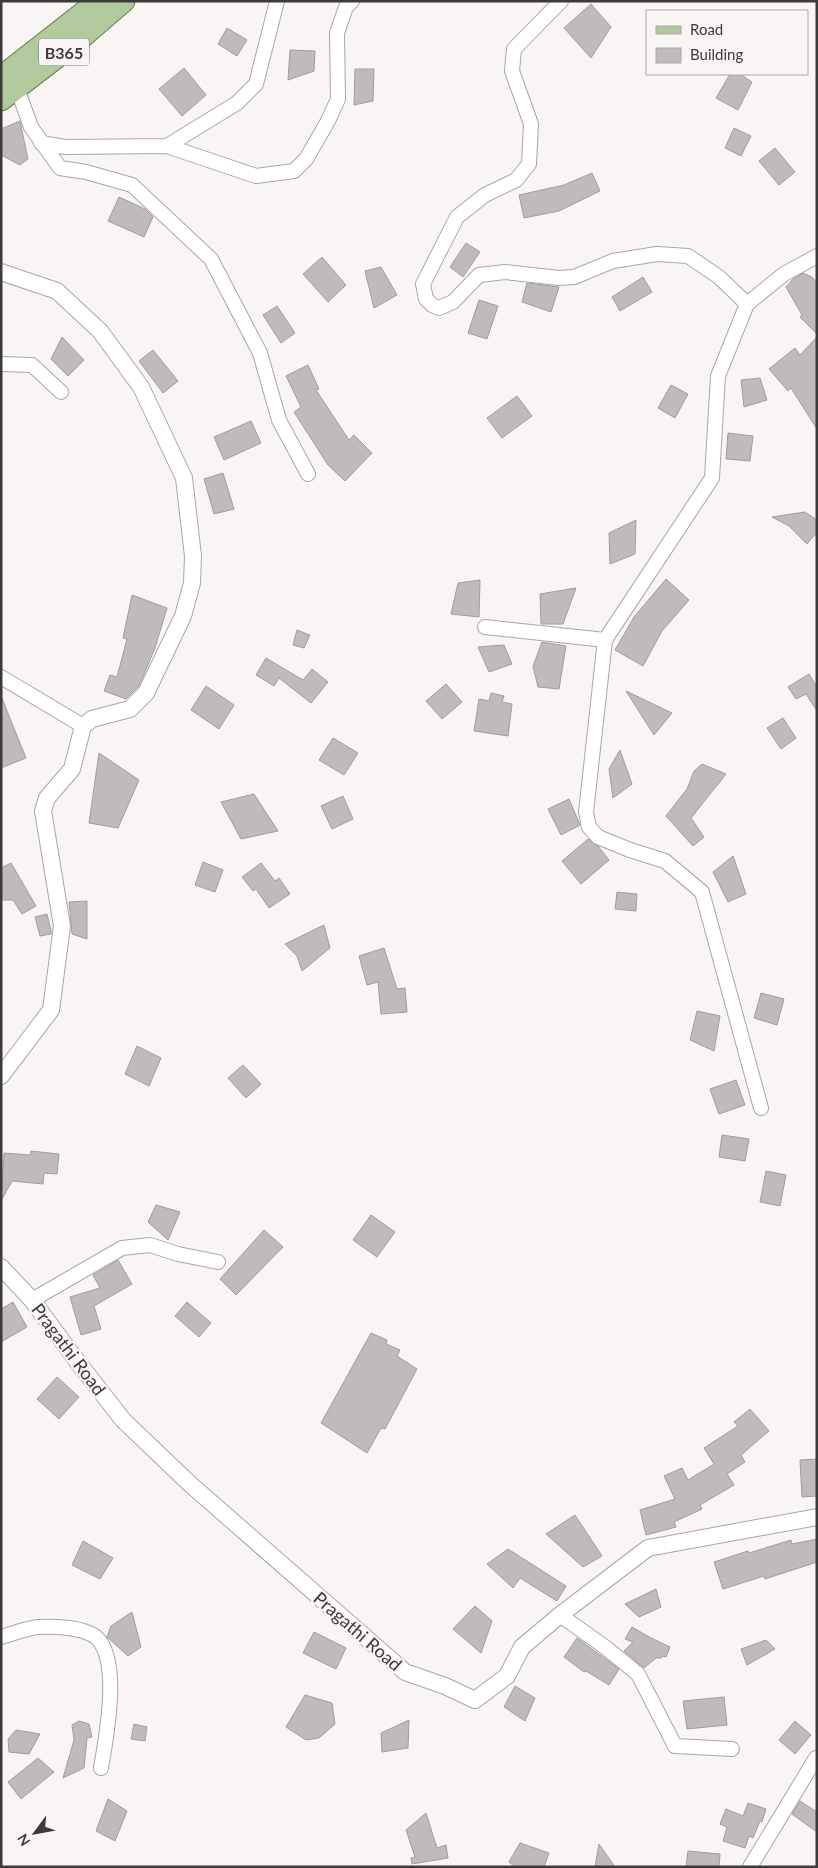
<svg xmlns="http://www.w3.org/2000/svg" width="818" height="1868" font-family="Lato,sans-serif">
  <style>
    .building { fill: #bfbabb; stroke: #a29d9d }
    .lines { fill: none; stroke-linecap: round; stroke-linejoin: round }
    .minor-casing { stroke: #aba6a6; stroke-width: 16 }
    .tertiary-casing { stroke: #aba6a6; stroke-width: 18 }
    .primary-casing { stroke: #677f50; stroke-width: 23 }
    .minor { stroke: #fff; stroke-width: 14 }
    .tertiary { stroke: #fff; stroke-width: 16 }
    .primary { stroke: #b2c89d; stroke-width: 21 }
    .labels { text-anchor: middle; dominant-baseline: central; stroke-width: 4.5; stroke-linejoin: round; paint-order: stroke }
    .shield { fill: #faf5f5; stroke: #757272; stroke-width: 1 }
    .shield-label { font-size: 16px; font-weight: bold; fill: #3c3a3a }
    .street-label { font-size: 18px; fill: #3c3a3a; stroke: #faf5f5 }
  </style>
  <rect width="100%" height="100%" fill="#faf5f5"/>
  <path class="building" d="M591,4L611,27L591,58L564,28Z
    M227,28L247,40L237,56L218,44Z
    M290,50L315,51L314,71L288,80Z
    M184,68L206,95L182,116L159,89Z
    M355,69H374L373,101L354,105Z
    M730,74H740L752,82L738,110L716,98Z
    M20,121L28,159L20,165L1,155V129Z
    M734,128L751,136L741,156L725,148Z
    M775,148L795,172L779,185L759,161Z
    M592,173L600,191L559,211L524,218L519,195L564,185Z
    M119,197L145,209L153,217L144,237L108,221Z
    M466,243L480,252L463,277L450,267Z
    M322,257L346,285L328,302L303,274Z
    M381,267L397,295L374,308L365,271Z
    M803,273L812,277L817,283V334L800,317L802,315L786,287L794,278Z
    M643,277L652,292L620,311L612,297Z
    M527,283L559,287L551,312L522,302Z
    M479,300L498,306L487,339L468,333Z
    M277,306L295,333L281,343L263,315Z
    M62,337L84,360L68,376L51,359Z
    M817,337V429L791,388L788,391L769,369L795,348L800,355Z
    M153,350L178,381L163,393L139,361Z
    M308,365L319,389L316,390L349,440L354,435L372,453L345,481L328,465L294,412L301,407L286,376Z
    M760,378L767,400L744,407L741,380Z
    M671,385L688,394L675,418L658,408Z
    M517,396L532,416L502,438L487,418Z
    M251,421L261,443L224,460L214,437Z
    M728,433L753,436L750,461L726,459Z
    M223,473L234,509L214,514L204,479Z
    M805,512L817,520V532L807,544L789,526L772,517Z
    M636,520L635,554L610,564L609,533Z
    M666,579L689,600L662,631L643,666L615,650L634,617Z
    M480,580L479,617L451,614L458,583Z
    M576,588L563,624H541L540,594Z
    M132,595L167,608L155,648L142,679L138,687L126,699L104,691L110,675L117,677L127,639L123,638Z
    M297,630L310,635L304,648L293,645Z
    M542,642L566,646L559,689L538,687L533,666Z
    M504,645L512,664L489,672L478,647Z
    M266,658L303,680L312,669L328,682L311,703L279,678L274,686L256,675Z
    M809,674L817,687V711L806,694L796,699L788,687Z
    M446,684L462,702L442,719L426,701Z
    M206,686L234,705L219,729L191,710Z
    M626,691L672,713L654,735Z
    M491,693L504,696L502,702L512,704L508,736L474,731L479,699L489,701Z
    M1,696L26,758L1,768Z
    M783,718L796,738L781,749L767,728Z
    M333,738L358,753L344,775L319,760Z
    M620,750L632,784L613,798L609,769Z
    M99,753L139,780L118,828L89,823Z
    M702,764L726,774L691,818L704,837L693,846L666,816L687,789L694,771Z
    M254,794L278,831L241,839L221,802Z
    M343,796L353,819L332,829L321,806Z
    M569,799L580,825L561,835L548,809Z
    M588,839L598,846L609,860L581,884L562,861Z
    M733,856L746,894L728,902L713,872Z
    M203,862L223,870L215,892L195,885Z
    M11,863L36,906L22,914L13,900H1V868Z
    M261,863L275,881L279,878L290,894L269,908L256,889L253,891L242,877Z
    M617,892L637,894L636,911L615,909Z
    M87,901V939L72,934L69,902Z
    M47,914L51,930V934L40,936L35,917Z
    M324,925L330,948L302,971L297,956L285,944Z
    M384,948L397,989L405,988L407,1012L381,1014L378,982L367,985L359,956Z
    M761,993L784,999L777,1025L754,1018Z
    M697,1011L720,1016L714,1051L690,1040Z
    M137,1046L161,1058L149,1086L125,1074Z
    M243,1065L261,1084L246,1098L228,1078Z
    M736,1080L745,1105L719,1114L710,1089Z
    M722,1135L749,1139L745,1161L719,1157Z
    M31,1151L59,1154L57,1174L44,1173L43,1184L12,1181L1,1201L4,1153L30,1155Z
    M766,1171L786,1175L780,1206L760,1202Z
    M156,1205L180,1212L168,1240L148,1222Z
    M371,1215L395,1232L377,1257L353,1240Z
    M264,1230L283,1247L236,1295L220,1279Z
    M118,1260L132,1284L94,1306L101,1329L81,1335L70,1297L100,1288L93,1275Z
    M13,1302L27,1327L1,1342V1309Z
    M187,1302L211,1323L199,1337L175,1316Z
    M371,1333L387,1340L386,1344L400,1350L397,1356L417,1369L385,1429L381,1428L367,1453L321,1423Z
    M57,1377L79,1397L59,1419L37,1399Z
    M750,1409L769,1431L741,1455L745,1462L727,1474L734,1485L700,1505L702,1509L674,1522L676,1527L646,1535L640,1510L675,1499L664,1476L682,1468L688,1480L714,1464L704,1448L738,1426L734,1422Z
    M817,1459V1496L802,1497L800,1460Z
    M575,1515L602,1556L583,1567L546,1534Z
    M817,1539V1562L765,1579L764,1576L723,1589L714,1562L748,1551L749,1553L791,1540L792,1544Z
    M83,1541L113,1558L100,1579L72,1565Z
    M508,1549L566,1586L557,1601L520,1578L513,1588L487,1564Z
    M656,1589L661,1607L639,1617L625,1604Z
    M475,1606L492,1621L481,1653L453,1629Z
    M132,1612L141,1647L128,1656L107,1637L111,1626Z
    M632,1627L651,1638L670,1647L666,1657L663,1656L661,1658H656L644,1668L624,1651L633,1642L625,1639Z
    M314,1632L346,1648L336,1669L303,1653Z
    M577,1638L619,1669L609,1685L586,1671L584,1672L564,1657Z
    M766,1640L775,1649L747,1665L741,1649Z
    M515,1686L535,1698L525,1721L504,1707Z
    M305,1695L332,1703L335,1724L319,1738L306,1740L286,1727Z
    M724,1697L727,1725L687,1729L683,1701Z
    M409,1720L408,1748L382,1752L381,1733Z
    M79,1721L89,1724L92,1737L87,1738L84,1768L63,1778L74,1740L72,1725Z
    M795,1721L811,1735L795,1754L779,1740Z
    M134,1724L147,1727L145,1741L131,1739Z
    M16,1730L40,1734L29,1754L9,1752L8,1739Z
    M38,1758L54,1772L21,1799L8,1782Z
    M108,1799L127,1811L115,1841L96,1831Z
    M800,1801L817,1812V1832L792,1814Z
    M748,1803L766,1809L762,1822L760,1821L753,1838L749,1836L745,1848L723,1841L727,1827L720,1824L726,1809L743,1816Z
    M426,1813L437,1848L446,1845L448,1858L412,1864L411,1858L415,1857L406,1830Z
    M520,1843L549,1853L544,1867H515L509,1862Z
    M599,1844L615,1867H595Z
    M688,1851L720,1854L719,1867H686Z"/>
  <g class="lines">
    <g class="minor-casing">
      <path id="minor" d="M561,1L514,49L512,71L531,124L529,164L516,180L485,195L457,217L423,284L426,299L432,305L439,308L453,302L479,275L505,272L559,278L574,277L613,261L657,254L688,256L719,277L747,304
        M17,88L31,127L60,168L86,172L132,185L211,259L260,353L279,420L308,474
        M41,143L65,147L167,146L256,176L294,171L306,159L328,121L338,99L337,33L346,7L352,1
        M167,146L237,103L256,84L277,1
        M1,364L32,365L61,392
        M485,627L605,640
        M1,677L83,726
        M761,1108L702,892L665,861L630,850L598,837L589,827L586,812L605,640L712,478L718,376L747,304L784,274L817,256
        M32,1300L122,1248L150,1245L178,1254L218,1262
        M560,1615L605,1647L638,1674L675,1746L732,1749
        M1,1637C13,1634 26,1628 38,1627C53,1626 85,1627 97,1638C121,1662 106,1738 101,1768
        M750,1867L816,1758"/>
    </g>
    <g class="tertiary-casing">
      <path id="tertiary" d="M1,272L57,291L100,331L141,387L184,478L193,556L192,583L183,616L146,693L130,709L92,719L83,726L72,769L47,798L43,811L62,926L51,1010L1,1076
        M1,1267L32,1300L77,1361L123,1420L190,1484L405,1672L445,1686L475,1700L507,1676L522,1647L560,1615L648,1548L817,1517"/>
    </g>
    <g class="primary-casing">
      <path id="primary" d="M1,77L98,1
        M1,100L73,45L124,1"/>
    </g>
    <use href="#minor" class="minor"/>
    <use href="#tertiary" class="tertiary"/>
    <use href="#primary" class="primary"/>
  </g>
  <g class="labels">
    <rect class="shield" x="39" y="38.5" width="50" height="27" rx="4"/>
    <g class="shield-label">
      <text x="64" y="52">B365</text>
    </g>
    <g class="street-label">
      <text transform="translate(69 1349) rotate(53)">Pragathi Road</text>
      <text transform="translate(358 1631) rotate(41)">Pragathi Road</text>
    </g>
  </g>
  <rect width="818" height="1868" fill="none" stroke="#3c3a3a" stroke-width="5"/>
  <rect x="646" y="10" width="162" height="65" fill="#faf5f5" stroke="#aeaaaa"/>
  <rect x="656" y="26" width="25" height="8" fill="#b2c89d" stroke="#aeaaaa"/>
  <text x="690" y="35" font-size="15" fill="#3c3a3a">Road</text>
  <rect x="656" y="48" width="25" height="15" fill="#bfbabb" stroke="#aeaaaa"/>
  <text x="690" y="60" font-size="15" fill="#3c3a3a">Building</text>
  <g transform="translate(35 1833) rotate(238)" stroke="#faf5f5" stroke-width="4" paint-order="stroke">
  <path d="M0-4L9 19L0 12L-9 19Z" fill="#3c3a3a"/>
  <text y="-8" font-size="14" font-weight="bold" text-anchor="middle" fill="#3c3a3a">N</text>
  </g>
</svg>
